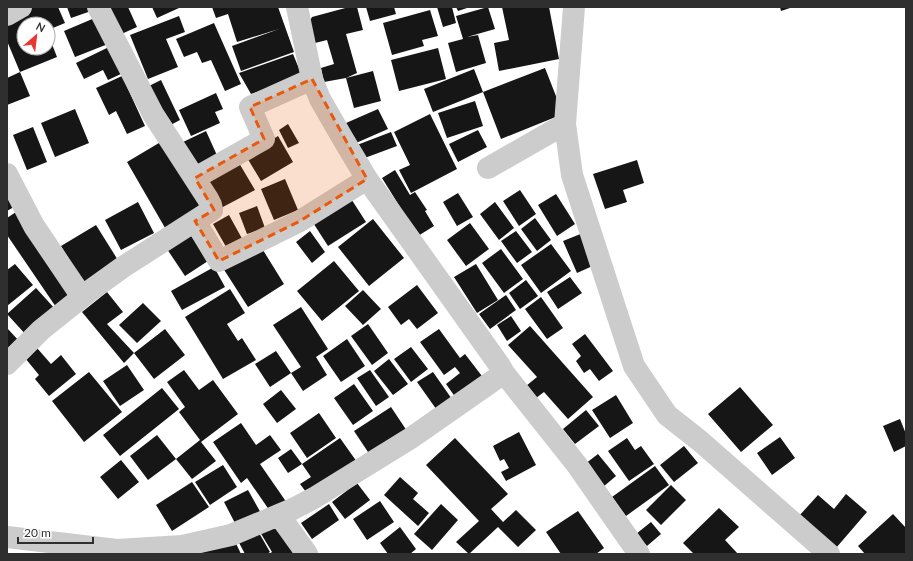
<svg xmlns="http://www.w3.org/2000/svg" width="913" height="561" font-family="Lato,sans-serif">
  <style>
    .building { fill: #161616 }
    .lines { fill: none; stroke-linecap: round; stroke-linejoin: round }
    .minor { stroke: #ccc; stroke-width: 22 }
    .marked { fill: #e8590c; fill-opacity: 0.2; stroke: #e8590c; stroke-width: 3; stroke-dasharray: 8 5; stroke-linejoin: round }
  </style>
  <rect width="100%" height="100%" fill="#fff"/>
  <path class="building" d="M32,7H58L65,23L48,30V24H24V48H48V34L57,57L20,72L30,96L7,105V78L20,72L7,41V17Z
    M67,7H93L94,10L71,18Z
    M105,7H128L137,27L117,36Z
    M152,7H178L179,8L157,18Z
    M212,7H278L294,52L241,71L232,46L279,29L237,42L228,14L216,18Z
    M349,7H357L363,30L346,34L357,73L346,78L373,71L381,101L354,108L346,78L324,82L321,68L334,64L327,40L311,44L306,28L312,17Z
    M366,7H394L396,14L370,21Z
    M437,7H452L456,23L443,27Z
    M456,7H470L458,11Z
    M488,7L495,29L467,37L478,35L486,63L456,72L448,43L463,39L456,16Z
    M502,7H549L559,59L499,71L494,43L509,40Z
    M780,7H793L781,11Z
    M430,10L438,36L422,40L424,46L392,55L383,23Z
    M179,16L185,32L166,39L178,67L148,79L130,35Z
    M97,17L108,44L75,57L64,31Z
    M214,23L241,84L225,91L211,60L202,63L197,52L184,57L176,39Z
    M111,46L123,73L108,80L103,70L84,79L76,63Z
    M438,48L446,79L399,91L391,60Z
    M293,54L302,76L251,94L239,73Z
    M545,68L563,114L501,139L483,92Z
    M474,69L483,92L433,112L424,89Z
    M122,76L145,126L127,134L116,111L109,115L96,88Z
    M161,80L180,120L165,128L145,88Z
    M216,93L223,109L215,112L220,123L191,136L179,110Z
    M475,101L483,126L447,138L438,113Z
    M75,109L89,143L55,157L41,123Z
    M378,109L388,129L356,143L346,123Z
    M430,114L457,169L411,193L399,170L410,165L394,132Z
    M288,124L299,143L288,148L279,130Z
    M33,127L47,162L27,170L13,135Z
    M478,130L487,147L458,162L449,144Z
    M206,131L220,162L198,172L183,142Z
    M391,132L397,146L362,159L357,145Z
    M278,136L293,162L261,181L246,156Z
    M164,140L206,211L168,233L127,162Z
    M637,160L644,183L623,190L627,202L605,209L593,174Z
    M239,163L255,190L221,208L206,181Z
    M395,170L410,195L415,192L427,210L425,211L434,226L418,236L382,178Z
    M285,179L298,210L274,220L261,189Z
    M7,182L19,204L7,211Z
    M520,190L536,214L519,226L503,201Z
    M458,193L473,217L457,226L443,202Z
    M348,194L366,222L328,246L310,218Z
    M556,194L575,224L557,236L538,205Z
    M138,202L154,233L121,250L105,220Z
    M495,202L514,228L499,240L480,214Z
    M257,206L265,228L247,234L239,213Z
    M19,210L76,294L56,307L7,235V218Z
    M229,215L245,244L229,252L213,224Z
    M535,218L551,240L537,251L521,229Z
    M373,219L404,258L369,286L338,247Z
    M470,223L489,249L466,266L447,240Z
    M96,225L121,265L86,287L61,246Z
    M186,228L208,261L185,276L163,243Z
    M310,231L325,252L312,263L296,242Z
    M516,231L532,252L517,263L501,241Z
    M583,233L597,264L577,273L563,241Z
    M258,242L284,284L248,307L221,265Z
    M551,244L571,271L541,293L521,265Z
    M501,249L523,279L504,293L482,263Z
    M334,261L359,291L322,321L297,291Z
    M15,264L33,285L7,306V270Z
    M476,264L498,300L477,313L454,277Z
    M214,267L225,287L182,310L171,291Z
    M570,277L582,293L558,309L547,292Z
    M526,280L538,296L520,309L509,293Z
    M417,285L438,313L417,329L409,319L401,325L388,307Z
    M36,288L56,310L27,336L7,314Z
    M230,289L245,313L227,324L238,341L242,338L256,360L223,379L185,317Z
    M363,290L381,309L363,325L345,306Z
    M107,292L123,312L107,324L134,353L124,363L82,312Z
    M506,295L516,310L490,329L479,314Z
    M541,297L563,328L547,339L525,309Z
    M143,303L161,321L137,343L119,325Z
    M301,307L328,349L316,357L327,375L303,391L291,373L301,367L273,325Z
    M511,316L521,331L507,341L497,325Z
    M368,324L388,353L372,365L351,336Z
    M530,326L593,397L568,419L544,392L536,398L526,386L537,377L508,345Z
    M7,328L20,342L7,354Z
    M165,329L185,355L154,379L134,353Z
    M439,329L460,358L465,354L485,380L458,401L446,384L460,373L455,367L444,375L420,342Z
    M585,334L613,371L599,381L590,369L584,373L576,361L581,356L572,344Z
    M347,339L365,366L341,382L323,356Z
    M411,347L428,369L411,382L394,359Z
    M37,348L51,364L61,355L76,374L49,396L35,379L39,375L25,358Z
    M276,351L291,373L270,387L255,364Z
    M389,359L408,384L393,395L374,371Z
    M127,365L144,390L120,406L103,381Z
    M184,370L199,390L213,380L238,414L201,442L216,461L192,479L176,459L200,440L179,412L185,407L167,382Z
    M370,370L389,397L376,406L357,378Z
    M89,372L122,412L84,442L52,401Z
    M433,372L454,402L439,413L417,382Z
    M354,384L373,411L353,425L334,398Z
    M740,387L773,425L741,452L708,414Z
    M162,388L179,409L120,456L103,435Z
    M281,390L296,409L277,423L263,404Z
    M616,395L633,423L610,438L592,410Z
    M391,407L409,434L372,458L354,431Z
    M586,410L599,426L575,444L563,429Z
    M319,413L336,438L307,458L290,433Z
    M900,419L906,434V446L894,452L883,426Z
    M241,423L256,445L270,435L281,450L260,464L287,503L272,514L247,478L241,483L213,442Z
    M519,432L536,465L506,481L501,472L509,468L504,459L500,461L493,446Z
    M157,435L176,459L148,480L130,456Z
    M780,437L795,458L772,475L757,453Z
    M340,438L357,462L309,496L300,484L311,477L302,464Z
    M455,438L508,494L491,509L503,522L516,510L536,530L518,547L498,527L469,554L456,542L479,521L426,465Z
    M627,438L635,450L641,446L654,464L629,481L608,451Z
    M684,446L698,463L674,482L660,465Z
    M291,449L302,464L288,473L278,458Z
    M598,454L616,476L603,487L585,464Z
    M121,460L139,482L118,499L100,477Z
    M223,465L237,487L210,505L195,482Z
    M655,466L669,485L626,516L612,497Z
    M400,477L418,493L413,499L429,513L418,526L384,495Z
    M192,482L209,507L172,531L156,505Z
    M357,483L370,500L345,519L332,502Z
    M671,485L686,500L661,525L646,510Z
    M248,490L262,515L237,527L224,502Z
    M846,494L867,512L836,548L799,516L818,495L834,509Z
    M380,501L394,522L367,540L353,519Z
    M329,504L339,520L312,539L301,523Z
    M441,504L458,520L432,550L414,534Z
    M719,508L739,527L725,540L738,554H694L683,543Z
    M578,511L604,548L596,554H561L546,532Z
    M893,514L906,528V554H865L858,546Z
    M277,521L297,554H269L272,552L260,532Z
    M651,522L661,534L647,546L636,534Z
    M255,526L270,552L267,554H245L236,537Z
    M400,527L416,549L410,554H388L380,543Z
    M233,537L241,554H198Z"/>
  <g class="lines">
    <path class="minor" d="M297,7L312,79L320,99L343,139L367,179L500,366L504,373L577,465L639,554
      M574,7L565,124L572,175L634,366L667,415L700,441L829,554
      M7,15L21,7
      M488,168L565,124
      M7,174L34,226L82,297
      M195,178L264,139L250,107L312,79
      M195,221L219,261L300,221L367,179
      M7,364L41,330L91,290L123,267L212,210L211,205L208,199L153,114L98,7
      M279,515L307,554
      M7,537L117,550L182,546L231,535L293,509L314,498L411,438L504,373"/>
  </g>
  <path class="marked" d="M312,79L367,179L300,221L219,261L195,221L214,210L195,178L264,139L250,107Z"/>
  <rect width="913" height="561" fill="none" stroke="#2f2f2f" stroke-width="16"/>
  <g transform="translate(36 36) rotate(28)"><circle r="19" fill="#ffffff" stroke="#acacac"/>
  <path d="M0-3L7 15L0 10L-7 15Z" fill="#e83730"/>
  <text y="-6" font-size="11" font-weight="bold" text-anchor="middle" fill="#2f2f2f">N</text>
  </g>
  <path d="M18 537v6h75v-6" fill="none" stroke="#2f2f2f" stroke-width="2"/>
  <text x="24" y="537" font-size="12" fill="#2f2f2f" stroke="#ffffff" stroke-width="3" paint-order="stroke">20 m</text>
</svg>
